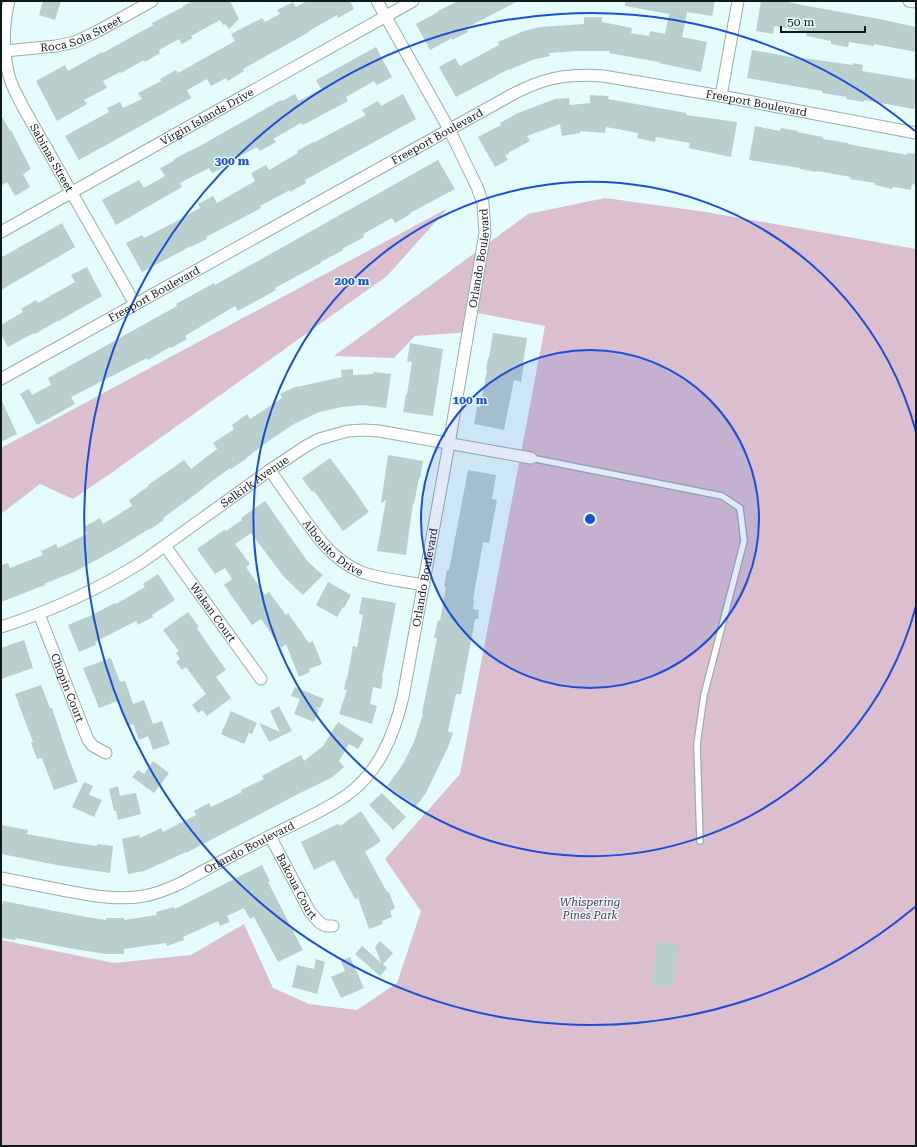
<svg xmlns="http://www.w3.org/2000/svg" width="917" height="1147" font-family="'Roboto Serif',serif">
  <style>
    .green { fill: #dbbfcf }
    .building { fill: #b8cfce }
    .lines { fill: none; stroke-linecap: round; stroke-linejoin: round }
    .service-casing { stroke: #96adac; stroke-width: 8 }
    .minor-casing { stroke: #96adac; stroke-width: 13 }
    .service { stroke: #fff; stroke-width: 5.5 }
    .minor { stroke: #fff; stroke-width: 11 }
    .ring { fill: none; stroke: #1d4ed8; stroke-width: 2 }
    .labels { text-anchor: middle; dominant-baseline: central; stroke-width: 3; stroke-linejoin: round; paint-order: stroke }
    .street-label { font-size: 11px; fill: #111919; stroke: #e4fcfb }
    .park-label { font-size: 11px; font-style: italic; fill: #613151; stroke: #e4fcfb }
    .centre { fill: #1d4ed8; stroke: #e4fcfb; stroke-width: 2 }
    .ring-label { font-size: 12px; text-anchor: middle; font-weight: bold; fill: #1d4ed8; stroke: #e4fcfb; stroke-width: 3; stroke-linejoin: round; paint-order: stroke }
  </style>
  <rect width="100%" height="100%" fill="#e4fcfb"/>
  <path class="green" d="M605,198L706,212L916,249V1146H1V940L114,963L191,955L244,924L273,988L309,1004L357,1010L397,983L421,911L385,859L460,774L545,326L473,312L471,332L415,336L394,358L334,356L528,214Z
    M448,208L387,276L114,471L73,499L40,484L1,514V448Z"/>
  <path class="building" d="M43,1H61L55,20L39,15Z
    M192,1H230L239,19L229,29L225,24L223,25L220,20L191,36L193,38L182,44L179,39L159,50L160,53L145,62L144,60L121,73L120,72L103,81L107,88L84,100L87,104L57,121L36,81L65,65L68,71L102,52L103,53L153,25L152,23L183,7V6Z
    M307,1H350L354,9L338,18L337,15L309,31V32L243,69L244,71L228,81L226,78L211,86L207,79L187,90L191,98L79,160L65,136L109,112L107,108L120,102L123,108L142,99L138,93L161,81L160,79L176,70L178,73L235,41L231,34L262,18L265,22L280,14L277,10L293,2L296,7Z
    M458,1H518L466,28L468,32L452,40V38L430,50L416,24L438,12V11Z
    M625,1H715L712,16L687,12L686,18L682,37L707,42L701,72L659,63V62L609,53L610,51H577L549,53L550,56L532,60L509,70V69L456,97L439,67L455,58L460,66L499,45L498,42L524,31L540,27L584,24V17H602V22L632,28L631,33L649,36L650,31L665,34L669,14L625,6Z
    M761,1H784L802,5L879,19L916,27V52L874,44V46L849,42L848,47L831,44V41L806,36L807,32L774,26L773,34L756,31Z
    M376,47L392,77L377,85L374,81L346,97L348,101L303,125L301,123L273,139L276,142L260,151L257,147L227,163L228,165L212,173L209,168L180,183L182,187L116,225L102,200L139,180L144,188L165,176L160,168L174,161L173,160L191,150V151L281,100L282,101L295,94L299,101L321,89L316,80Z
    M752,50L802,59V58L853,65V63L863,65L862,71L916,80V100L914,109L864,100V102L846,99L847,97L822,93V91L747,78Z
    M403,94L416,119L305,180L306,183L290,192V190L260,206L261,208L206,237L207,239L191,247V246L142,272L126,243L142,235L144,238L177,221L200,208L198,204L213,196L217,203L255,181L251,173L266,165L269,170L298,153L297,151L313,142V143L366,115L362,110L378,101L381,106Z
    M590,95L609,96L608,99L686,113V115L737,122L731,157L689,148L690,143L656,137L655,142L637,138L638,133L606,127L605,133L580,131V133L562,136L560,124L527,136L530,141L508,153L509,154L505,155L508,160L495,167L478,137L501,125L500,123L518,113L555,99L569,98L570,105L590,103Z
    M1,115L10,131L11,130L31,169L23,174L30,187L15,196L7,182L1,186Z
    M755,126L780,131L781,128L798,131L797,132L823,137V139L848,143V144L907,155V153L916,154V185L912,184L911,190L893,187L892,189L875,185V183L850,179L851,177L817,171L816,172L800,169V168L749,160Z
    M438,160L455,189L410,213L411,214L395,223L392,218L363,234L364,237L342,249L343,250L321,262V263L275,288L276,290L238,311L235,306L185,336L187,339L171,348L170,347L148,360L147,358L71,397L75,404L37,425L20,394L29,389L32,395L51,385L48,378L177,306L176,304L214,283L215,285Z
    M62,223L75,247L1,290V256H4L18,248Z
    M87,267L102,296L57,322V321L35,334L34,333L8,347L1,334V325L23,312L21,309L36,300L38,303L75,282L71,275Z
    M493,333L527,338L523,364H524L521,382L514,380L504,430L474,424L477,407H480L487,370L486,369L488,358H489Z
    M410,343L443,349L433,416L403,412L406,394H407L412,362L407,361Z
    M353,369V375L373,374L374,372L391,374L386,408L363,405L342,407L319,412L294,424L267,442L246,458V459L231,469L230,468L204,487V488L163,518L164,520L149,530V529L118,548L76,571L44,584L45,585L1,602V565L8,563L10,568L43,555L41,551L56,544L58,548L87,534L84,527L100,518L103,524L132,506L129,500L149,486L148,485L184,460L191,469L217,449L213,443L234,429L232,425L247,414L250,419L282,398L280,394L297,386V387L342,377L341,370Z
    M1,399L17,434L1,442Z
    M388,455L423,461L420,478H419L414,504L413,503L406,555L377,551L386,500L381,503Z
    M330,458L357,494L356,493L369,512L343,531L314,491L312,492L302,478Z
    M468,470L496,475L492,499L497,500L489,543L483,542L473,600L474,601L473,609L479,610L478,619H475L461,694H456L448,731L453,733L448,747L426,793L416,806L387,786L403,764L414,742L423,714L422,713L437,638H434L438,620L440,621L446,587H444L447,570H449Z
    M265,501L308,562L323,575L303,595L284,577L251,533L235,544L250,564L246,567L265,595L269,592L286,615L288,613L309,643L313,641L322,664L309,669L310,672L299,677L286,644L281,648L261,619L252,625L224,585L232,579L225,568L215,574L197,549L224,530L226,531L242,520L241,518Z
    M158,574L175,600L152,615L153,617L138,625L136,621L95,642L96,645L79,652L68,625L92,615L115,603L116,604L145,587L143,584Z
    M328,582L351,595L344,608L343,607L337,617L316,605Z
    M362,597L396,603L382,678H383L381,689L373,687L370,704L377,706L372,724L339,714L347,690L344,689L346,679H347L353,646L357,647L363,615L359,614Z
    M188,612L199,627L197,628L207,643L226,670L216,677L231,698L207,716L202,710L198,713L192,705L206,694L186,667L182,670L176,662L180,659L176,653L179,651L163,630Z
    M24,640L33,668L1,679V648Z
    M111,658L120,682L125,681L133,704L144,700L153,724L162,721L170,744L153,750L148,736L139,740L133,724L127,726L118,701L99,708L83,668Z
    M41,685L50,708H52L68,756L78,782L54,790L42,758L37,759L31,743L33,742L15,694Z
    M295,687L324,699L320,708L315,707L319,710L314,722L294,714L300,699L291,696Z
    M279,706L292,731L269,742L259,723L280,732L270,711Z
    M231,711L257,723L252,734L249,733L244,744L221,734Z
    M338,722L364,739L358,749L349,744L339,761L344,767L331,778L300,793L186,853V852L144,871L128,874L122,839L139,835L140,838L161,828L163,832L196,815L194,811L209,803L211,807L242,792L241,790L264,779L262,776L301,755L304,761L323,746Z
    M153,761L169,773L154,793L132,777L138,770L144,774Z
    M84,782L93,786L89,795L102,800L94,817L72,807Z
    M118,786L120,796L136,793L141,814L118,820L116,811H114L109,789Z
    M382,793L406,817L393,830L369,805Z
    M361,811L381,841L365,852L387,892H389L395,908L390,911L392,917L382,921L383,924L369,929L358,898L355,899L334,860L314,870L301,842L338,824L340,826Z
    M1,825L28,830L27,834L70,842L97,846V844L113,846L110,873L57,865L1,854Z
    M262,865L270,881L268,882L303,950L278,962L254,917L250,919L244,908L227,916L230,922L220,926L218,921L183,937L184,940L167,946L166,943L124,949V954H105L69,948L16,938L15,940L1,938V914L3,901L86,917L106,920V918H124V920L157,915L156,912L174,907L175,909Z
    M380,941L393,953L383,964L387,968L380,976L355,954L362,946L381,963L375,947Z
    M658,941L679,945L672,988L651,985Z
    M350,957L364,988L341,998L331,977L345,971L341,961Z
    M316,959L325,962L317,994L292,987L297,965L314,969Z"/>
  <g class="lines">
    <g class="service-casing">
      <path id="service" d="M531,458L722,496L740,508L744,541L704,695L697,744L700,841"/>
    </g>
    <g class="minor-casing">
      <g id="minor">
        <path id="s1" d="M9,1C3,25 3,52 9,76C12,87 18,97 23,107L135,304"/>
        <path d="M909,1L916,2"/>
        <path id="s2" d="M5,51L56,46L75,42L98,31L152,1"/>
        <path d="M721,96L738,1"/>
        <path id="s3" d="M1,232L413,1"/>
        <path id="s4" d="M1,379L506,98C539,79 564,73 603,76L721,96L916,133"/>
        <path id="s5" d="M270,470C280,485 290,499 300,513C317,537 333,560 361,572C380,579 403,581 424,585"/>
        <path id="s6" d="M165,546L261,679"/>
        <path id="s7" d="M39,614L88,740L93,746L106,753"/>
        <path id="s8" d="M1,627C51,611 97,590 142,562L270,470L306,446L319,439L348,431L364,430L379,431L531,458"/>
        <path id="s9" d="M270,836L310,912L320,923L326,926H333"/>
        <path id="s10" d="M1,878C21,882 41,886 62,890C89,895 117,901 144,896C156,894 168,889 179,884C211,867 242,850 274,834C298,822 324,811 347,795C379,772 394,735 403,697L449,444L485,233L483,203L477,187L449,129L377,1"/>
      </g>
    </g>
    <use href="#service" class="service"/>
    <use href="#minor" class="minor"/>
  </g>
  <circle cx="590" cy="519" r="169" fill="#1d4ed8" fill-opacity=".12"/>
  <g class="ring">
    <circle cx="590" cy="519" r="169"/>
    <path d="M916 606A337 337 0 1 1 916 432"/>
    <path d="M915 907A506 506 0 1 1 915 131"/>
  </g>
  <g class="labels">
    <g class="street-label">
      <text stroke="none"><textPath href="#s2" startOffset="79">Roca Sola Street</textPath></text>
      <text stroke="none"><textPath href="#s4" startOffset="835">Freeport Boulevard</textPath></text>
      <text stroke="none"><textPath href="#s3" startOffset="236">Virgin Islands Drive</textPath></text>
      <text stroke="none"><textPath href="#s4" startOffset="499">Freeport Boulevard</textPath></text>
      <text stroke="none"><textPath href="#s1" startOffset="168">Sabinas Street</textPath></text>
      <text stroke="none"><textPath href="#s10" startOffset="933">Orlando Boulevard</textPath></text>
      <text stroke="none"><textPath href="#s4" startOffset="175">Freeport Boulevard</textPath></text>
      <text stroke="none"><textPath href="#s8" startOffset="294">Selkirk Avenue</textPath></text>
      <text stroke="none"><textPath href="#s5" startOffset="101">Albonito Drive</textPath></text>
      <text stroke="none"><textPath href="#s10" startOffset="609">Orlando Boulevard</textPath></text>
      <text stroke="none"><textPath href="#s6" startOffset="82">Wakan Court</textPath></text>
      <text stroke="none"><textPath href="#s7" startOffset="79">Chopin Court</textPath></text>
      <text stroke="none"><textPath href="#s10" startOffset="261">Orlando Boulevard</textPath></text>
      <text stroke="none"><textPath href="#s9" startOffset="57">Bakoua Court</textPath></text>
    </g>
    <g class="park-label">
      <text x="590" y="902">Whispering<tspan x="590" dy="13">Pines Park</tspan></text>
    </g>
  </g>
  <circle cx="590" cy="519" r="6" class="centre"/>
  <g class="ring-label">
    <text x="232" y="165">300 m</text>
    <text x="352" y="285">200 m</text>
    <text x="470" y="404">100 m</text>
  </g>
  <rect width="917" height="1147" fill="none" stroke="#111919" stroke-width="4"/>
  <path d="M781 26v6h84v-6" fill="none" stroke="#111919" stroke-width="2"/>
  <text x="787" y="26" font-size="12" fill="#111919" stroke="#e4fcfb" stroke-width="3" paint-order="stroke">50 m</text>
</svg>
